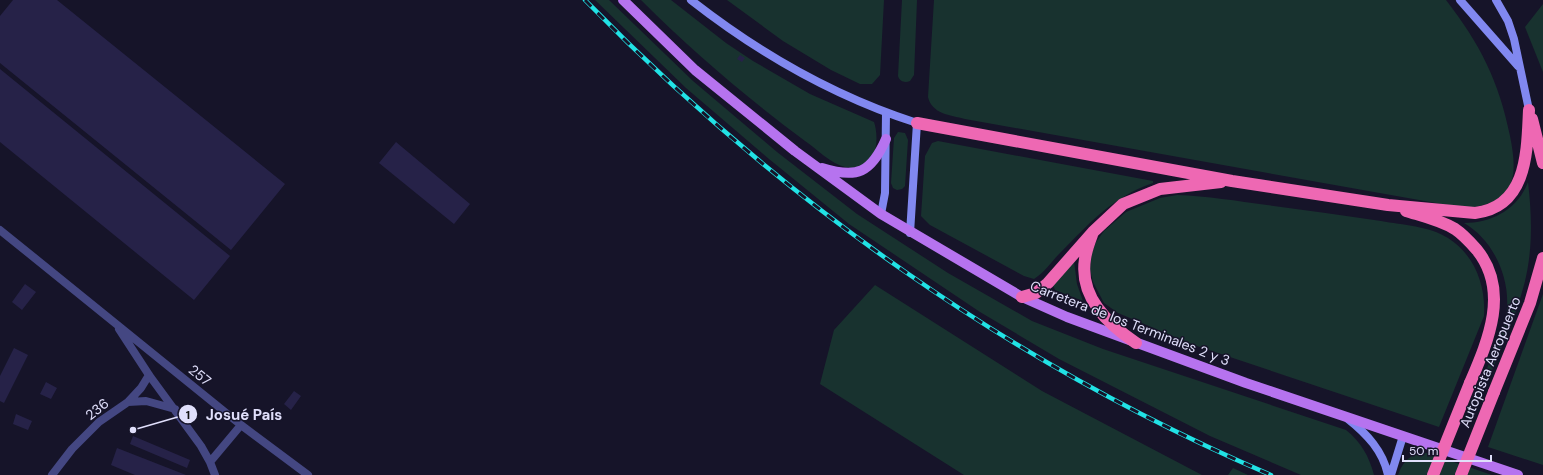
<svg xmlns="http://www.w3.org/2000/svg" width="1543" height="475" font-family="'DM Sans',sans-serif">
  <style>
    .green { fill: #18322f }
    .building { fill: #262248 }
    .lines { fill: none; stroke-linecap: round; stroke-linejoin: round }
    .street { stroke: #444782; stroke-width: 8 }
    .secondary { stroke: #8188f0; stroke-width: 8 }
    .primary { stroke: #b673ef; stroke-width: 10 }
    .highway { stroke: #ee68b3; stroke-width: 12 }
    .rail-casing { stroke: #21e2e5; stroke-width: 4.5 }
    .rail { stroke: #161429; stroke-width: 3; stroke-dasharray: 9; stroke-linecap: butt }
    .highway-bridge { stroke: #ee68b3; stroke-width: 12 }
    .labels { text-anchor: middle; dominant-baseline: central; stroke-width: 3; stroke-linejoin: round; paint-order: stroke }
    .street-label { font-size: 14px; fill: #e0dffb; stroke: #161429 }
    .leader { fill: none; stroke: #e0dffb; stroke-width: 1.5 }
    .callout-dot { fill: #e0dffb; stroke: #161429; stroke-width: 1.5 }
    .mark-label { font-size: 12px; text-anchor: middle; font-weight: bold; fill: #111 }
    .callout-label { font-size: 15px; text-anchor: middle; font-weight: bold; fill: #e0dffb; stroke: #161429; stroke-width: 3; stroke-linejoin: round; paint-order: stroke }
  </style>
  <rect width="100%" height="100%" fill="#161429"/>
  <path class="green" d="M595,0H609L693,81L777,152L857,214L948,273L1032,321L1103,349L1346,430C1361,442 1369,456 1374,475H1301L1210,436L1059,359L980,312L849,224L769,159L686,88Z
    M641,0H671L726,43L753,61L810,94L874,122C877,130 878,147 873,155C867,164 857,170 845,167C831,164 817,149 805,141C747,98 692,51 641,0Z
    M727,0H884L880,75L872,84H860L831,70L783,41Z
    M902,0H917L914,75L910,81C905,83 900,82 898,76Z
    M934,0H1446C1480,44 1499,81 1510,136C1519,180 1514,204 1464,208L965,119C950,115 932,114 928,97Z
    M1543,4V72L1525,27Z
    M898,132L905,133L908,140L905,186L902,189L897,190L893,188L891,183L894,138Z
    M938,141L1153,181V183C1112,197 1090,223 1060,253C1051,262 1045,272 1034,279L1024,276L930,225L921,216L925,156L932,143Z
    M1528,182C1532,216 1533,251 1524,285C1515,320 1498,354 1485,388L1480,385C1488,365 1498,345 1504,325C1515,288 1497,242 1464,223C1492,223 1518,209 1528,182Z
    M1177,195C1207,196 1237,201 1267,205C1305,210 1343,215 1381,221C1403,225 1429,226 1448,238C1475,255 1486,286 1484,316L1439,427L1194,345L1118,313L1104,303L1093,282L1090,269L1091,255L1096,242L1104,231L1126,212L1160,198Z
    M1074,261L1077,284L1083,301L1055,290L1053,285Z
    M875,285L1042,391L1202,475H964L820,384L834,330Z
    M1543,294V465L1488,447Z
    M1419,453H1427L1492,475H1398C1402,464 1407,457 1419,453Z
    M1233,468L1248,475H1228Z"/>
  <path class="building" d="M13,0H57L285,184L231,250L0,63V16Z
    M740,55L745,58L742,62L737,59Z
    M0,69L230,256L194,300L0,142Z
    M396,142L470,204L454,224L379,163Z
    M25,284L36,292L22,310L12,302Z
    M14,348L28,355L4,403L0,401V376Z
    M46,382L57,388L51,399L40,394Z
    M294,391L301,396L291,410L284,404Z
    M16,414L32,421L28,430L13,424Z
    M133,436L190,460L187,468L130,444Z
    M117,448L186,475H135L111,465Z"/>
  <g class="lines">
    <path class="street" d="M0,230L241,425L308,475
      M119,329L149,375L201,446L210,462
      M128,402L141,388L149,375
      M52,475L72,449L99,422L128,402L146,401L175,409
      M215,475L210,462L241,425"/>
    <path class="secondary" d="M691,0C760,54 833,96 917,123L910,233
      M1460,0L1518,66
      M1496,0L1508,21L1514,39L1529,110
      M881,214L885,193L886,113
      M1348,419C1367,434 1383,451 1388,475
      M1391,475L1403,436"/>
    <path class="primary" d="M623,0L695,70L795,151L881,214L1022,297L1067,317L1246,383L1518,475
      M822,168C857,179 871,173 886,139"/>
    <path class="highway" d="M1532,119L1543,163
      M917,123L1232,181L1388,205L1475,213C1528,207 1527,150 1529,110
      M1406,211C1422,216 1440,220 1455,229C1464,235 1470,242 1477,250C1510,291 1488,341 1470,383
      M1092,235C1089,243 1086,251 1085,259C1079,297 1108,324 1136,343
      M1022,297L1036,293L1048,283L1093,232L1123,204L1160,189L1221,182
      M1494,392L1530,303L1543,258"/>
    <g class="rail-casing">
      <path id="rail" d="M585,0C780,200 1013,365 1271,475"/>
    </g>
    <use href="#rail" class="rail"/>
    <path class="highway-bridge" d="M1433,475L1470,383
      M1461,475L1494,392"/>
  </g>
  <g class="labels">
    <g class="street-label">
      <text transform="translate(1130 323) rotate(21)">Carretera de los Terminales 2 y 3</text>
      <text transform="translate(1490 362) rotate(-68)">Autopista Aeropuerto</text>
      <text transform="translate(200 375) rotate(39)">257</text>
      <text transform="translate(97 409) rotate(-38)">236</text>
    </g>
  </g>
  <path class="leader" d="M133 430L188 414"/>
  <g class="callout-dot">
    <circle cx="133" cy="430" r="4"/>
    <circle cx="188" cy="414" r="10"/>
  </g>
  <g class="mark-label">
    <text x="188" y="419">1</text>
  </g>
  <g class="callout-label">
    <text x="244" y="420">Josué País</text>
  </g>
  <path d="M1403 455v6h88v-6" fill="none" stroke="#e0dffb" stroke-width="2"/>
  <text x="1409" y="455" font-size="12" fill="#e0dffb" stroke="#161429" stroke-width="3" paint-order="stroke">50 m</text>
</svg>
